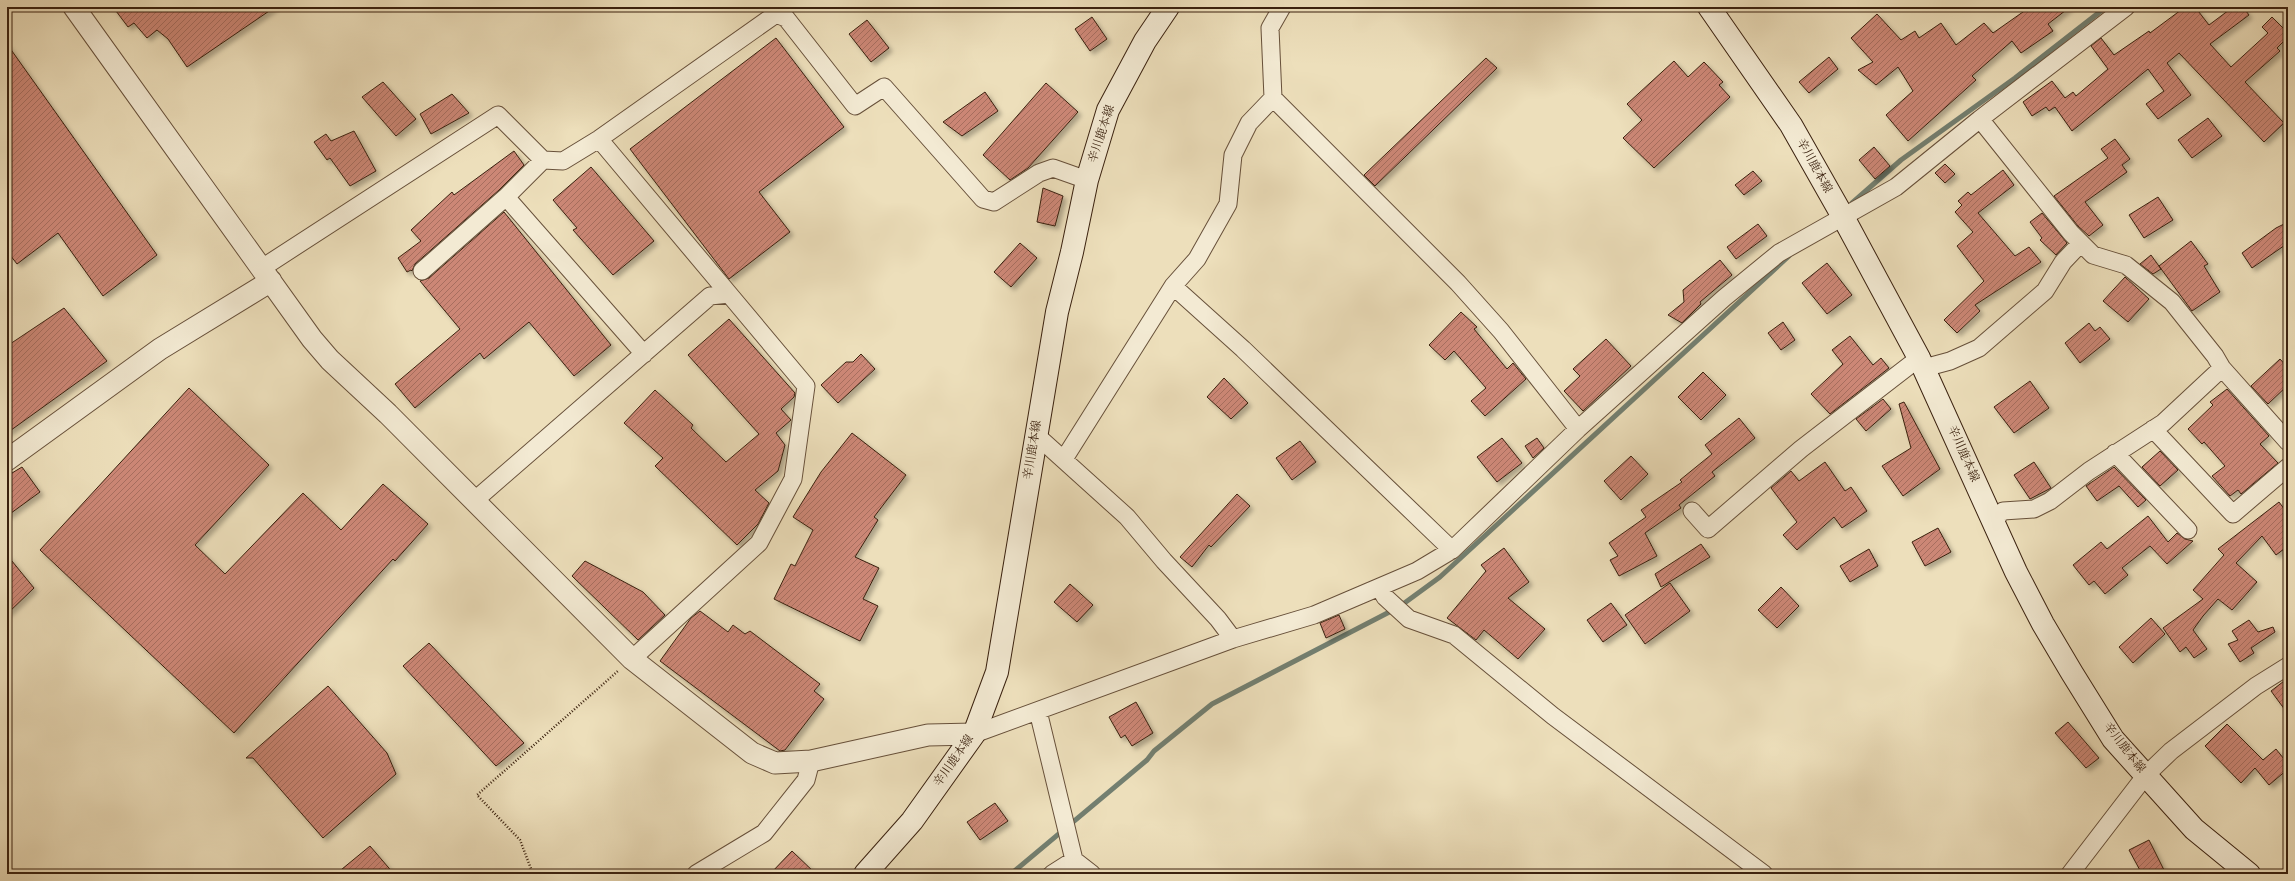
<svg xmlns="http://www.w3.org/2000/svg" width="2295" height="881" font-family="Vollkorn,'Noto Serif JP',serif">
  <style>
    .lines { fill: none; stroke-linecap: round; stroke-linejoin: round }
    .stream { stroke: #737f70; stroke-width: 5 }
    .building { fill: url(#building-hatch); stroke: #3a210f; filter: url(#shadow) }
    .minor-casing { stroke: #67503a; stroke-width: 19 }
    .tertiary-casing { stroke: #67503a; stroke-width: 23 }
    .secondary-casing { stroke: #3a210f; stroke-width: 24 }
    .path { stroke: #3a210f; stroke-width: 2.5; stroke-dasharray: 1 2; stroke-linecap: butt }
    .minor { stroke: #f3ead3; stroke-width: 17 }
    .tertiary { stroke: #f3ead3; stroke-width: 21 }
    .secondary { stroke: #f3ead3; stroke-width: 22 }
    .labels { text-anchor: middle; dominant-baseline: central; stroke-width: 3; stroke-linejoin: round; paint-order: stroke }
    .street-label { font-size: 12px; fill: #3a210f; stroke: #f3ead3 }
  </style>
  <defs>
    <pattern id="building-hatch" width="6" height="6" patternUnits="userSpaceOnUse"><rect width="6" height="6" fill="#cc8776"/><path d="M-1 1l2-2M0 6l6-6M5 7l2-2" fill="none" stroke="#a76e5f"/></pattern>
    <filter id="shadow"><feDropShadow dx="3.5" dy="3.5" stdDeviation="2" flood-color="#0004"/></filter>
  </defs>
  <rect width="100%" height="100%" fill="#eddfbb"/>
  <filter id="stains"><feTurbulence type="fractalNoise" baseFrequency=".005" numOctaves="4"/><feColorMatrix values="0 0 0 0 .2 0 0 0 0 .09 0 0 0 0 .02 0 0 0 .5 -.17"/></filter>
  <radialGradient id="worn" r=".72"><stop offset=".6" stop-color="#630" stop-opacity="0"/><stop offset="1" stop-color="#630" stop-opacity=".3"/></radialGradient>
  <g class="lines">
    <path class="stream" d="M1852,203L1901,160L2015,78L2106,7
      M1011,874L1147,760L1154,751L1212,704L1399,607L1440,577L1789,256"/>
  </g>
  <path class="building" d="M113,7H275L187,67L168,39L157,30L147,38L134,23L128,27Z
    M2030,7H2070L2048,24L2053,31L2021,53L2012,41L1972,76L1976,80L1908,141L1886,115L1913,91L1898,67L1876,85L1858,70L1873,62L1851,38L1877,14L1901,40L1915,31L1919,38L1941,23L1956,45L1984,23L1993,33Z
    M2185,7H2195L2209,25L2233,7H2243L2249,15L2210,44L2231,67L2268,33L2262,27L2272,17L2288,33V37L2277,48L2280,51L2245,82L2284,123L2264,142L2179,53L2167,63L2191,95L2158,119L2146,104L2164,91L2148,69L2072,131L2055,107L2049,111L2046,107L2032,116L2023,102L2052,81L2065,98L2073,92L2076,96L2108,69L2091,46L2101,38L2114,55L2149,31L2150,33Z
    M1092,17L1107,39L1090,51L1075,29Z
    M867,20L889,48L871,62L849,34Z
    M776,38L844,127L759,192L790,232L729,279L630,149Z
    M7,44L157,255L103,296L58,233L17,264L7,251Z
    M1829,57L1838,69L1809,93L1799,82Z
    M1486,58L1497,68L1375,186L1364,175Z
    M1674,61L1688,77L1704,62L1723,82L1719,85L1730,97L1654,168L1623,138L1642,120L1627,104Z
    M383,82L416,119L396,136L362,97Z
    M1046,83L1078,112L1028,168L1010,180L983,155Z
    M985,92L998,111L962,136L943,122Z
    M452,94L469,113L431,134L420,114Z
    M2208,118L2222,136L2192,158L2178,140Z
    M354,131L376,171L350,186L330,158L327,160L314,142L326,134L331,141Z
    M2115,139L2130,159L2122,165L2127,172L2085,202L2103,225L2089,236L2078,226L2054,196L2108,158L2101,149Z
    M1874,147L1890,166L1875,179L1859,160Z
    M514,151L524,165L499,190L415,264L412,271L411,270L407,272L398,258L421,241L411,230L452,192L454,195Z
    M1945,164L1955,174L1945,183L1935,173Z
    M591,167L654,241L613,275L573,230L577,228L553,200Z
    M2003,170L2014,185L1978,213L2015,256L2029,247L2041,262L1975,305L1980,311L1957,333L1944,320L1984,281L1957,246L1973,232L1955,212L1962,205L1958,201L1968,192L1971,195Z
    M1753,171L1762,181L1744,195L1735,185Z
    M1043,188L1063,196L1055,226L1037,222Z
    M2158,197L2173,220L2144,238L2129,215Z
    M504,212L611,345L574,376L529,322L484,359L480,353L415,408L395,384L460,329L420,281L429,278Z
    M2042,213L2067,243L2056,255L2040,240L2042,238L2030,222Z
    M2288,222V243L2252,268L2242,253L2276,228Z
    M1758,224L1767,236L1736,259L1727,247Z
    M2191,241L2208,264L2204,266L2220,292L2192,311L2159,266Z
    M1020,243L1037,258L1011,287L994,272Z
    M2151,255L2161,269L2153,274L2140,264Z
    M1720,260L1732,275L1700,302L1701,304L1682,323L1668,315L1684,302L1683,290Z
    M1827,263L1852,295L1827,314L1802,283Z
    M2125,277L2149,299L2128,322L2103,301Z
    M64,308L107,361L7,433V346Z
    M1461,312L1477,327L1474,329L1507,369L1513,363L1526,379L1485,416L1471,401L1486,388L1454,351L1445,360L1429,345Z
    M729,319L795,393L794,397L781,409L791,420L776,433L785,445L778,471L755,490L769,503L758,524L737,545L655,466L663,458L624,423L655,390L693,425L691,428L726,462L759,434L688,355Z
    M1783,322L1795,340L1781,350L1768,333Z
    M2089,323L2095,331L2100,327L2110,339L2080,363L2065,343Z
    M1850,336L1873,365L1881,358L1889,368L1830,414L1811,394L1843,364L1832,350Z
    M1606,339L1631,366L1583,411L1564,391L1580,376L1573,369Z
    M861,354L875,369L838,403L821,385L846,362H853Z
    M2280,359L2288,368V385L2268,404L2251,386Z
    M1703,372L1726,395L1701,420L1678,397Z
    M1224,378L1248,403L1231,419L1207,397Z
    M2030,381L2049,408L2014,433L1994,407Z
    M189,388L269,465L195,545L225,574L303,493L341,530L383,484L428,524L395,561L393,559L234,733L40,550Z
    M2227,389L2269,436L2260,444L2278,463L2241,494L2238,490L2230,496L2212,476L2225,466L2204,442L2202,444L2188,429L2213,405L2210,402Z
    M1883,399L1891,409L1866,431L1856,419Z
    M1904,402L1940,469L1903,496L1882,466L1911,448L1899,404Z
    M1739,418L1755,438L1712,472L1715,476L1679,505L1681,508L1645,533L1657,556L1619,576L1610,560L1618,556L1609,543L1646,517L1641,510L1682,482L1680,480L1712,454L1705,445Z
    M852,433L906,475L874,517L878,520L855,557L879,568L863,599L878,606L860,641L774,599L791,564L795,566L813,530L793,517L821,472Z
    M1502,438L1522,463L1497,482L1477,457Z
    M1537,438L1544,448L1533,458L1525,446Z
    M1300,441L1316,462L1292,480L1276,458Z
    M2160,451L2178,470L2160,486L2142,467Z
    M1631,456L1648,474L1621,500L1604,481Z
    M1825,462L1845,491L1851,487L1867,511L1842,528L1834,517L1797,550L1783,535L1797,522L1771,488L1791,471L1799,481Z
    M2034,462L2051,488L2030,499L2014,475Z
    M22,467L40,492L7,516V476Z
    M2114,467L2146,500L2138,507L2119,486L2097,501L2086,486Z
    M1237,494L1250,506L1211,547L1209,545L1192,567L1180,557Z
    M2279,502L2288,514V546L2276,555L2262,536L2236,563L2257,582L2232,610L2218,599L2203,616L2193,630L2207,649L2194,658L2186,647L2180,652L2163,628L2203,599L2193,590L2224,555L2218,549Z
    M2148,516L2168,542L2177,533L2185,539L2193,541L2167,564L2150,546L2122,568L2128,575L2105,594L2094,581L2089,585L2073,565L2101,542L2107,549Z
    M1938,528L1951,552L1925,566L1912,542Z
    M1701,544L1710,557L1661,587L1655,574Z
    M1504,548L1529,582L1508,598L1545,629L1518,659L1484,630L1476,640L1447,618L1486,571L1481,565Z
    M1869,549L1878,566L1850,582L1840,566Z
    M7,555L34,588L7,614Z
    M585,561L643,592L665,615L638,640L572,576Z
    M1670,583L1690,611L1645,644L1625,615Z
    M1070,584L1093,605L1077,622L1054,602Z
    M1781,587L1799,606L1777,628L1758,610Z
    M1611,603L1627,625L1603,642L1587,620Z
    M700,611L728,632L733,625L745,634L750,631L820,684L814,691L824,699L785,750L780,751L660,661L691,618Z
    M1339,615L1345,629L1326,638L1320,623Z
    M2151,618L2165,634L2133,663L2119,647Z
    M2249,620L2258,632L2273,627L2275,632L2251,648L2254,653L2240,662L2228,644L2238,640L2232,631Z
    M429,643L524,743L496,766L403,666Z
    M2288,678V714L2271,691Z
    M328,686L387,753L396,774L323,838L253,758H246Z
    M1136,702L1153,733L1132,746L1125,735L1121,738L1109,717Z
    M2068,722L2099,758L2086,768L2055,733Z
    M2227,724L2263,760L2276,749L2288,764V769L2269,785L2255,768L2241,783L2205,746Z
    M995,803L1008,821L980,840L967,822Z
    M2149,840L2166,874H2142L2129,850Z
    M370,846L394,874H336Z
    M792,851L816,874H770Z"/>
  <g class="lines">
    <g class="minor-casing">
      <path id="minor" d="M771,7L776,14L786,18L855,106L884,87L983,199L994,202L1039,173L1053,168L1087,180
        M1273,98L1458,283L1501,331L1578,429
        M1980,119L2071,233L2093,255L2126,265L2172,302L2215,356L2222,368L2288,442
        M599,139L729,294
        M543,160L506,197L644,354
        M262,268L498,115L543,160L563,161L599,139L776,14
        M422,271L506,197
        M1173,286L1243,349L1452,550
        M1924,368L1950,361L1979,348L2045,291L2063,262L2081,243
        M2153,429L2233,514L2288,467
        M1035,434L1127,517L1164,561L1218,619L1233,639
        M2115,453L2188,530
        M1064,459L1173,286L1197,259L1228,204L1233,155L1249,123L1273,98L1270,28L1282,7
        M474,501L710,296L729,294L806,386L793,479L759,543L632,659
        M1692,511L1708,529L1801,449L1919,358
        M1993,521L2003,511L2034,509L2050,501L2089,471L2163,423L2222,368
        M1380,588L1385,597L1409,619L1454,635L1553,716L1764,874
        M1038,711L1074,860L1092,874
        M974,734L1233,639L1314,615L1417,571L1452,550L1578,429L1724,298L1779,253L1896,187L1980,119L2126,7
        M696,874L764,833L806,780L811,761
        M1052,874L1074,860
        M2070,874L2146,775L2171,751L2256,686L2288,666"/>
    </g>
    <g class="tertiary-casing">
      <path id="tertiary" d="M74,7L312,339L330,360L388,414L632,659L752,753L775,763L811,761L928,735L974,734
        M7,460L160,349L271,281"/>
    </g>
    <g class="secondary-casing">
      <path id="secondary" d="M1709,7L1791,125L1842,215L1919,358L2016,572L2043,624L2072,673L2113,739L2194,829L2249,874
        M865,874L912,821L974,734L997,672L1057,312L1072,252L1087,180L1108,110L1145,41L1168,7"/>
    </g>
    <path class="path" d="M533,874L520,840L477,795L618,671"/>
    <use href="#minor" class="minor"/>
    <use href="#tertiary" class="tertiary"/>
    <use href="#secondary" class="secondary"/>
  </g>
  <g class="labels">
    <g class="street-label">
      <text transform="translate(1102 134) rotate(-72)">辛川鹿本線</text>
      <text transform="translate(1814 166) rotate(61)">辛川鹿本線</text>
      <text transform="translate(1033 450) rotate(-81)">辛川鹿本線</text>
      <text transform="translate(1963 454) rotate(66)">辛川鹿本線</text>
      <text transform="translate(2124 748) rotate(52)">辛川鹿本線</text>
      <text transform="translate(954 761) rotate(-55)">辛川鹿本線</text>
    </g>
  </g>
  <rect width="2295" height="881" fill="none" stroke="#eddfbb" stroke-width="24"/>
  <rect x="8" y="8" width="2279" height="865" fill="none" stroke="#3a210f" stroke-width="2"/>
  <rect x="12" y="12" width="2271" height="857" fill="none" stroke="#3a210f"/>
  <rect width="100%" height="100%" filter="url(#stains)"/>
  <rect width="100%" height="100%" fill="url(#worn)"/>
</svg>
